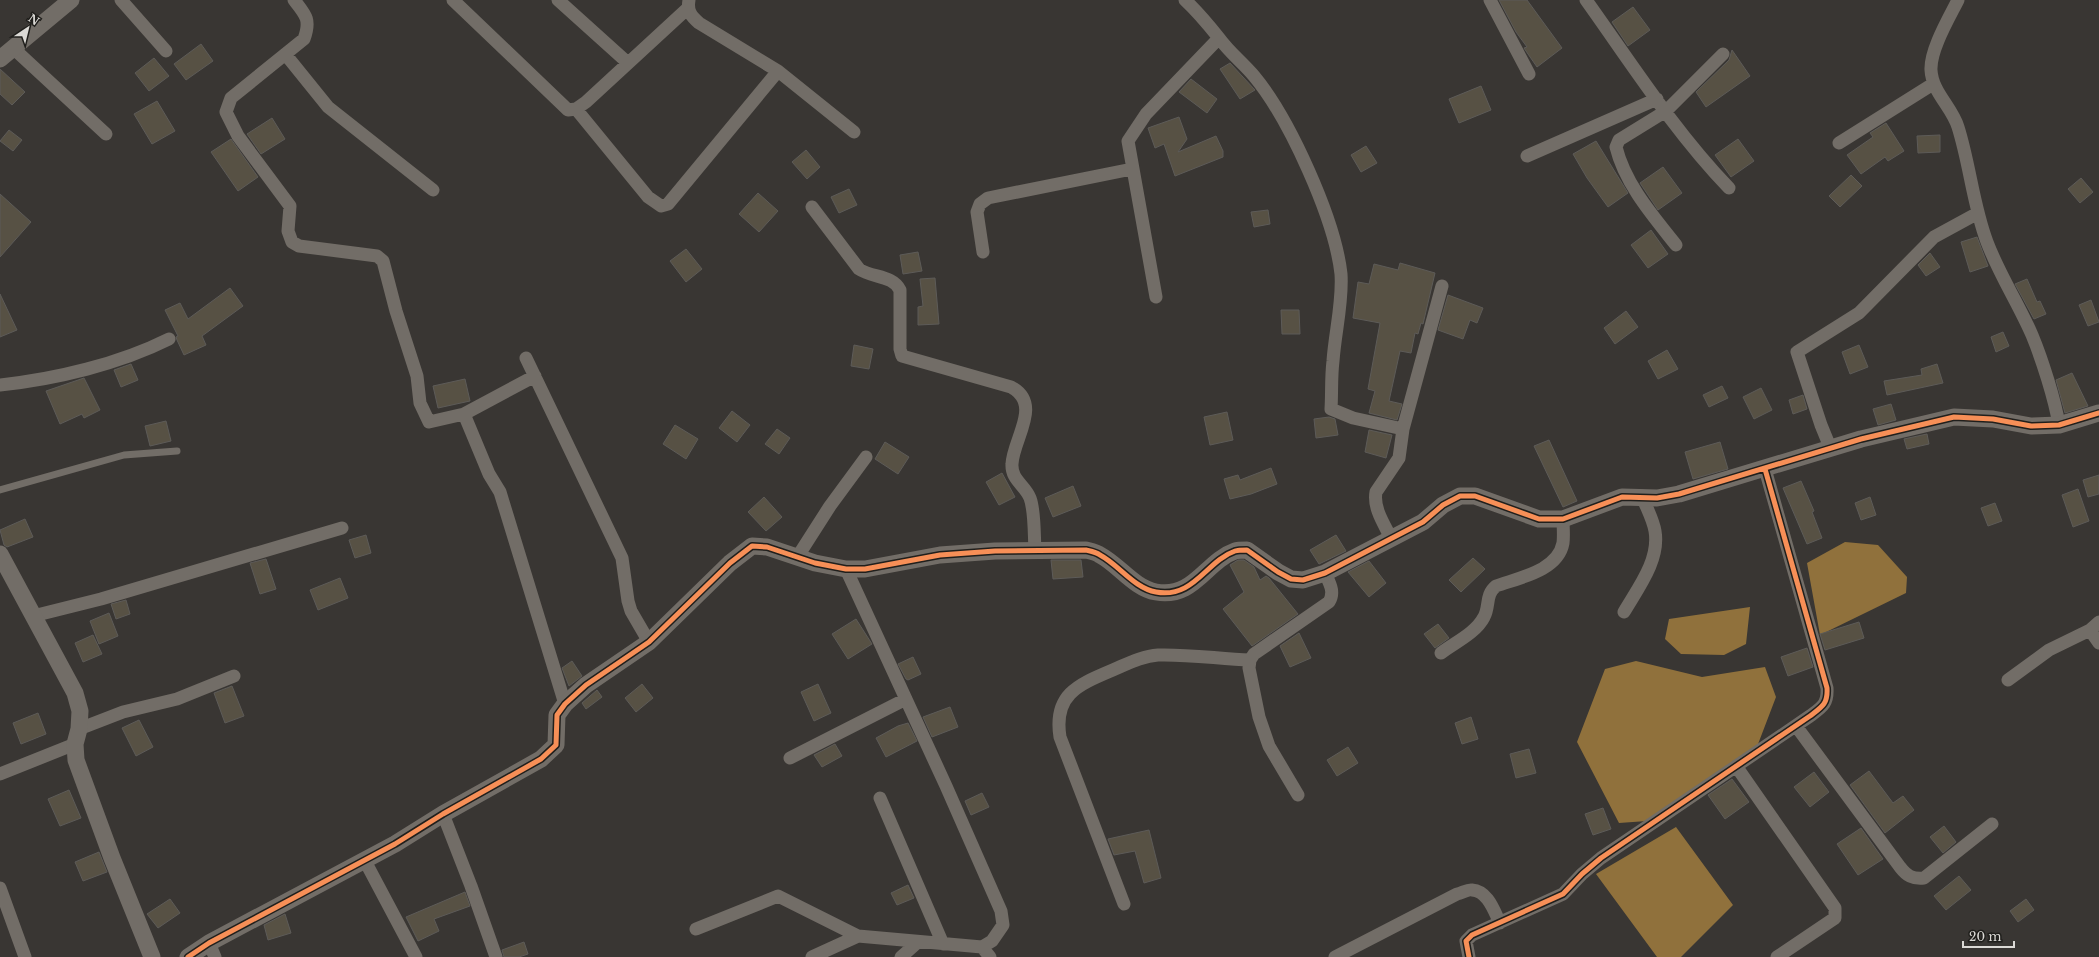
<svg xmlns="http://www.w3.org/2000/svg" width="2099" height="957" font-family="'Libre Baskerville',serif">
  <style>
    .water { fill: #90713c }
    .building { fill: #575144; stroke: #5d5b58 }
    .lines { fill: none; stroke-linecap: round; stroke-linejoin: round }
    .service { stroke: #726d67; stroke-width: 7 }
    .minor { stroke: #726d67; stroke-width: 13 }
    .tertiary { stroke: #726d67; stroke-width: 17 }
    .cycleway-casing { stroke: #201f1c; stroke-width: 8 }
    .cycleway { stroke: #f78f57; stroke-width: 5 }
  </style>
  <rect width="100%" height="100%" fill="#393633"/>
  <path class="water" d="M1845,542L1878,545L1907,577L1906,593L1820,635L1807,563Z
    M1750,607L1746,644L1724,655L1681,654L1665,639L1669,619Z
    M1636,661L1702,677L1765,667L1776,697L1755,752L1647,821L1619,823L1577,742L1605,669Z
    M1676,827L1733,905L1681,957H1657L1596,874Z"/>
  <path class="building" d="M1499,0H1527L1562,48L1537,67L1528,54L1524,48L1527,47L1516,32Z
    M1633,7L1650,30L1628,46L1612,22Z
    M201,44L213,61L186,80L174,64Z
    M1732,50L1750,76L1706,107L1696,92L1729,60Z
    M154,58L169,76L149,91L135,73Z
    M1230,63L1255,90L1240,99L1220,69Z
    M0,69L25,92L12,105L0,94Z
    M1191,79L1217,99L1207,113L1179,92Z
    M1481,86L1491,110L1459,123L1449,99Z
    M157,101L175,131L152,144L134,114Z
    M1179,117L1187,139L1178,152L1216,136L1223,151V157L1175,176L1164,144L1155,148L1148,128Z
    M272,118L285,139L261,154L247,134Z
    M1886,123L1904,151L1888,161L1885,157L1861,174L1847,155L1873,137L1870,133Z
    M9,130L22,140L13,151L0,141Z
    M1940,135V152L1918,153L1917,136Z
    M231,139L258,177L238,191L211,152Z
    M1738,139L1754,161L1731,177L1715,155Z
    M1596,141L1628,193L1608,207L1587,178L1573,154Z
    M1366,146L1377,163L1361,172L1351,155Z
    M806,150L820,167L807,179L792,162Z
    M1663,167L1682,193L1658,210L1640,183Z
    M1851,175L1862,186L1840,207L1829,196Z
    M2081,178L2093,192L2080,203L2068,189Z
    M849,189L857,205L839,213L831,197Z
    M758,193L778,211L759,232L739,214Z
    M0,194L31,222L0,257Z
    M1268,210L1270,224L1254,227L1251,212Z
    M1651,230L1668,254L1648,268L1631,245Z
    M1977,237L1988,266L1970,272L1961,242Z
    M686,249L702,269L686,282L670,261Z
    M918,252L922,271L903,274L900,255Z
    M1930,253L1940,267L1926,276L1918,265Z
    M1400,263L1435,273L1423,324L1421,323L1418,334L1415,333L1411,353L1400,351L1389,401L1402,404L1397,420L1369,413L1375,391L1368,389L1380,323L1353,318L1358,282L1369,284L1374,264L1398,270Z
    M935,278L939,324L918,325V307L923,306L920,279Z
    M2027,279L2037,302L2040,301L2046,314L2034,319L2015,284Z
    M230,288L243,306L202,336L206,345L184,355L177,340L176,337L178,336L165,310L180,303L188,319Z
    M0,294L17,330L0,337Z
    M1448,295L1483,308L1477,323L1470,320L1463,339L1438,330Z
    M2091,300L2099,322L2088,326L2079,305Z
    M1281,310H1299L1300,334H1282Z
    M1626,311L1638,327L1615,344L1604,328Z
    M2003,332L2009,346L1996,352L1991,337Z
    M854,345L873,349L869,369L851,366Z
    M1859,345L1868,367L1850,374L1842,352Z
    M1667,350L1678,369L1658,379L1648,361Z
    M131,364L138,380L121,387L114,370Z
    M1937,364L1943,383L1887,395L1884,381L1922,375L1921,369Z
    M2072,373L2088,406L2065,413L2056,380Z
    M84,378L100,410L84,418L82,414L60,424L46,391Z
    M465,379L470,401L438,408L433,386Z
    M1722,386L1728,398L1709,407L1703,395Z
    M1761,388L1772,410L1754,419L1743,397Z
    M1803,395L1807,409L1793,414L1789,400Z
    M1891,404L1896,420L1878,425L1873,409Z
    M732,411L750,425L737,442L719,428Z
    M1227,412L1233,440L1210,445L1204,417Z
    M1329,417L1335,419L1338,435L1316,438L1314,419Z
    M166,421L171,441L150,446L145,426Z
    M675,425L698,439L686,459L663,444Z
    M777,429L790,438L779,454L765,444Z
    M1369,430L1392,435L1386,458L1365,452Z
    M1927,434L1929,444L1907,449L1904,439Z
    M1549,440L1577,501L1563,507L1534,446Z
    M885,442L909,457L898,474L875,459Z
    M1720,442L1728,469L1693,479L1685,452Z
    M1271,468L1277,484L1251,494L1230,499L1224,479L1238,475L1240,480Z
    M1002,473L1015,497L999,505L986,482Z
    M2099,475V494L2088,497L2083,480Z
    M1801,481L1814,511L1812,512L1822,538L1807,544L1783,488Z
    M1073,486L1081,506L1053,517L1045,498Z
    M2078,489L2089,521L2073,527L2062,495Z
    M764,497L782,517L766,531L748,512Z
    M1870,497L1876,515L1861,520L1855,503Z
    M1995,503L2002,521L1988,526L1981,508Z
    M25,519L33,537L7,547L4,545L0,530Z
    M366,535L371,553L355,558L349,540Z
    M1336,535L1346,551L1319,564L1310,550Z
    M1473,558L1485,569L1461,592L1449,580Z
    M266,559L276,589L260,594L250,563Z
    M1051,560H1081L1083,577L1053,579Z
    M1238,560H1244L1254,567L1260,580L1266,576L1269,578L1298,614L1252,646L1223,609L1244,592L1230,565Z
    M1369,561L1386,583L1369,597L1348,572Z
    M340,578L348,598L318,610L310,590Z
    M126,600L130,614L116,619L111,604Z
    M109,613L118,636L99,644L90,621Z
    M856,619L872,644L848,659L832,634Z
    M1859,622L1864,638L1825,650L1820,634Z
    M1438,624L1449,638L1435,648L1424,634Z
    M1299,633L1311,658L1290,667L1280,646Z
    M93,635L102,654L83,662L75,643Z
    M1807,648L1813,667L1788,676L1781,657Z
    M913,657L921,674L908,680L906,679L898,664Z
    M572,661L582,676L569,686L562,668Z
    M642,684L653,698L636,712L625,698Z
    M818,684L831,713L814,721L801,692Z
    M232,686L244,716L225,723L214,693Z
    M597,690L602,697L586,709L582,703Z
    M950,707L958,727L932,737L923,717Z
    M38,713L46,734L21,744L13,723Z
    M1471,717L1478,739L1462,744L1455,723Z
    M139,720L153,747L136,756L122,728Z
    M908,723L917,741L886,757L876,738L898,726Z
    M835,744L842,756L822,767L814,755Z
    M1348,747L1358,763L1337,776L1327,760Z
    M1529,749L1536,773L1516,778L1510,754Z
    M1869,771L1893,803L1903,796L1914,810L1885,833L1850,785Z
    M1814,772L1829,792L1810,807L1794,787Z
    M1732,779L1749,802L1725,819L1708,795Z
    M69,790L81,818L60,826L48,799Z
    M982,793L989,807L971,815L965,801Z
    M1603,808L1611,829L1593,835L1585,814Z
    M1944,826L1956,842L1943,853L1930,837Z
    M1861,828L1883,859L1858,875L1837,844Z
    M1149,830L1161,878L1144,883L1135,851L1114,855L1108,839Z
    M99,852L107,872L83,881L75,862Z
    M1959,876L1971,890L1946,910L1934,896Z
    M908,885L914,898L897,905L891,893Z
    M465,892L470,906L434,919L439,931L418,941L406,917Z
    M170,899L180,913L158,928L147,914Z
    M2026,899L2034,910L2018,922L2010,911Z
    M285,914L291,933L268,940L264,925Z
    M524,942L528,954L519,957H504L502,950Z"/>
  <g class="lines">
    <path class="service" d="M0,490L124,455L177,451"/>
    <path class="minor" d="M121,0L166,51
      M294,0C306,15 311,20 304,39L231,98L226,112L238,136L290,206L288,231L292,242L299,246L377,256L383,261L396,311L417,376L420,403L429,422L464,414L535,376
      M453,0L568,110L576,109L586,102L688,8
      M558,0L628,63
      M689,0C687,11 691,16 699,23L778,71L854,132
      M1185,0C1199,13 1207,23 1219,38C1229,52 1243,63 1254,76C1289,118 1335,219 1341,274C1343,302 1335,332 1333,361C1331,377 1332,393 1331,409L1353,418L1403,429
      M1490,0L1529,74
      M1586,0C1631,63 1675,132 1729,188
      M1958,0C1949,18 1930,50 1931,70C1932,92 1952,107 1958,127C1970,165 1973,205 1987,242C1999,274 2018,303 2032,335C2042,359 2055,400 2059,425
      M13,48L106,134
      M286,55L328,107L433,190
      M576,109L648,197L661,206L668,204L778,71
      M1839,143L1933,84
      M1527,156L1657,99
      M812,207L859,269C872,278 893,275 900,290V349L902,356L1011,387C1043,404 1013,439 1012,464C1011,480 1025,485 1030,498C1035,511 1034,536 1035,550
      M1676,245C1653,216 1625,184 1616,147L1619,140L1666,111L1723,54
      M983,252L977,212L980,204L988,198L1132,169
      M1156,297L1128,141L1146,114L1219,38
      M526,358L622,558L628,601L631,611L649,642
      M0,385C56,379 119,364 169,339
      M464,414L489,474L500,492L565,704
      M1830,447L1821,425L1797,352L1859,313L1934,237L1978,213
      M1391,538C1384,524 1373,508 1376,492L1399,458L1403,429L1442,286
      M798,556L830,506L866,457
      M1624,612C1638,588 1660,560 1655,531C1653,519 1646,507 1642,496
      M33,616L101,599L342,528
      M2090,630L2099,643
      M1441,653C1454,643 1476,633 1484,617C1490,606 1485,595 1496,586C1518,578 1558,571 1563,543C1564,535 1563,527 1563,519
      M2008,680L2049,650L2090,630L2099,622
      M1796,726L1900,867C1907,876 1912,879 1924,878L1992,824
      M79,729L123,712L177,699L234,676
      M790,758L906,699
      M1736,766L1835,908V918L1777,957
      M0,774L75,744
      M1298,795L1269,746L1259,717L1249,668L1250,660L1254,654L1329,602C1335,592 1330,584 1325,573
      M880,798L943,944
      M443,814L471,886L496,957
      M365,861L416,957
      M0,888L25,957
      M1124,904L1060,737C1053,693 1080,684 1115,669C1129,663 1143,656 1158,655C1188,654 1220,659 1250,660
      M696,929L778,896L858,936
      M209,943L215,957
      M982,947L990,957
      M812,957L858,936L982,947L992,941L1003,925L1001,911L946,786L846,569
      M901,957L918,942
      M1335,957L1457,894C1462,893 1468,889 1472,890C1488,891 1494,911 1500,923
      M1469,957L1466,941L1472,935L1563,894L1582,874L1601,858L1810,716C1822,707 1828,704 1827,688L1765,469"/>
    <path class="tertiary" d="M0,59L71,0
      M0,554L75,693L80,711L79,729L75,744L76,760L112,858L152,957
      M188,957L209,943L395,844L443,814L541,759L556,745L557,715L565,704L586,685L649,642L730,563L752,546L767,547L815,563L846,569H865L940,555L995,551L1086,550C1090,551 1096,552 1100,555C1119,565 1134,588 1156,592C1194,599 1206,561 1235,551C1238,550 1243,550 1247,550L1278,572L1291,579L1303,580L1325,573L1423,522L1443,505L1460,496H1475L1539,519H1563L1622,497L1657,498L1679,494L1861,439L1954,417L1993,419L2031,426L2059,425L2099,413"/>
    <g class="cycleway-casing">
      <path id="cycleway" d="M188,957L209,943L395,844L443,814L541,759L556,745L557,715L565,704L586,685L649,642L730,563L752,546L767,547L815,563L846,569H865L940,555L995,551L1086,550C1090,551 1096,552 1100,555C1119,565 1134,588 1156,592C1194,599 1206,561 1235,551C1238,550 1243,550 1247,550L1278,572L1291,579L1303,580L1325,573L1423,522L1443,505L1460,496H1475L1539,519H1563L1622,497L1657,498L1679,494L1861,439L1954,417L1993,419L2031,426L2059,425L2099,413
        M1469,957L1466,941L1472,935L1563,894L1582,874L1601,858L1810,716C1822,707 1828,704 1827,688L1765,469"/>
    </g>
    <use href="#cycleway" class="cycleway"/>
  </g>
  <g transform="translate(28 28) rotate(35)" stroke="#201f1c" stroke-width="3" paint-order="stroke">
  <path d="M0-3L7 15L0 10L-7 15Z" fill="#dcdad6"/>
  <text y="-6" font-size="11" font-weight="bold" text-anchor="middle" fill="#dcdad6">N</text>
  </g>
  <path d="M1963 941v6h51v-6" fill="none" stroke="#dcdad6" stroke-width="2"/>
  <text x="1969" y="941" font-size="12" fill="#dcdad6" stroke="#201f1c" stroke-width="3" paint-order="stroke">20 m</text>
</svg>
